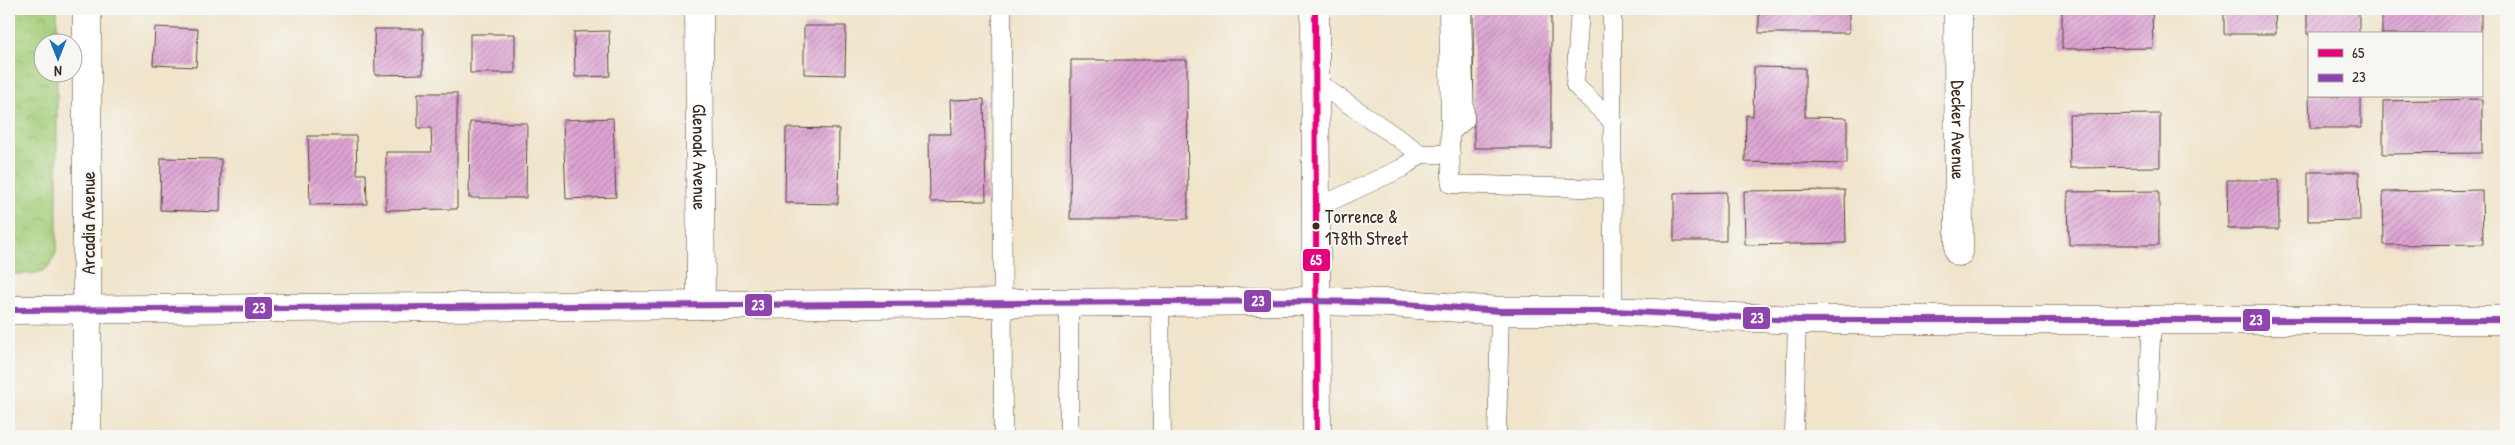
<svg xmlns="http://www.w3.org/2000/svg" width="2515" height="445" font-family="'Patrick Hand',sans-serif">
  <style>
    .park { fill: url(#park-crowns); stroke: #6f7c4c }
    .building { fill: url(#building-hatch) }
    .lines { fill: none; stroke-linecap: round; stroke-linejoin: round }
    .lane-casing { stroke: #564638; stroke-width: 19 }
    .street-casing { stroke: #564638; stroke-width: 29 }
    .primary-casing { stroke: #564638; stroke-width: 29 }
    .lane { stroke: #fff; stroke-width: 18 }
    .street { stroke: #fff; stroke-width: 28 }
    .primary { stroke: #fff; stroke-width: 28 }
    .bus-1-casing { stroke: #f6f6f2; stroke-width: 10 }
    .bus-2-casing { stroke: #f6f6f2; stroke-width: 10 }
    .bus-1 { stroke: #e5007d; stroke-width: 6 }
    .bus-2 { stroke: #8e44ad; stroke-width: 6 }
    .bus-dot { fill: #3b2a1e; stroke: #f6f6f2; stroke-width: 2 }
    .labels { text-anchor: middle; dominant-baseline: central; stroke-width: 4; stroke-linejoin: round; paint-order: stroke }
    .bus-label { font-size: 18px; fill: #3b2a1e; stroke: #f6f6f2; text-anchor: start }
    .street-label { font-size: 19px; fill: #3b2a1e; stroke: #f6f6f2 }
    .line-badge { stroke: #f6f6f2; stroke-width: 2 }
    .badge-label { font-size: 14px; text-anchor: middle; font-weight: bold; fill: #fff }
  </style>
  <defs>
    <pattern id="park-crowns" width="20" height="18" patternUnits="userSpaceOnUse" patternTransform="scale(1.25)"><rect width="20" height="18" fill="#a3cd79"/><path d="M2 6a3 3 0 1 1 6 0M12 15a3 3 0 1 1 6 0" fill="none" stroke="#8db068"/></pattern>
    <pattern id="building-hatch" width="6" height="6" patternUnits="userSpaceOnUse" patternTransform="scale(1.25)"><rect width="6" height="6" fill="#dea5d4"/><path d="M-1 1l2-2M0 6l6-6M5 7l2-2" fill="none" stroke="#b587ab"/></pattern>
  </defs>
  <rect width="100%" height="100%" fill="#f6f6f2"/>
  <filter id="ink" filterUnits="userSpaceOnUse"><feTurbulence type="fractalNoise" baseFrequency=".02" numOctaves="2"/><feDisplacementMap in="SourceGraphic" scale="10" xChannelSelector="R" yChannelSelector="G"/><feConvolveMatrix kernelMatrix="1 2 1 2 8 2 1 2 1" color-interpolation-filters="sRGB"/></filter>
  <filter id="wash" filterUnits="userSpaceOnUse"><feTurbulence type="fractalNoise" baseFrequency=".0096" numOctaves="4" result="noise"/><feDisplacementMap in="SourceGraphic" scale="20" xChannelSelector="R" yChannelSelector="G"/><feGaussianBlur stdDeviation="1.12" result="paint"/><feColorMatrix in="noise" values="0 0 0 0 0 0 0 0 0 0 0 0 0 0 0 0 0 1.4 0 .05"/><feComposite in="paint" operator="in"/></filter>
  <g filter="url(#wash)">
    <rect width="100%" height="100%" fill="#f0e4cb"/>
    <path class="park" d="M9,9H57V42H42V72L57,73V247C51,277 34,274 9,274Z"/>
    <g id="blocks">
      <path class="building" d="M1473,9H1551V148H1474Z
        M1672,9H1723V11H1672Z
        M1759,9H1849V33H1759Z
        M2062,9H2152L2153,48L2062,49Z
        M2224,9H2275L2276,34H2224Z
        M2307,9H2359V34H2307Z
        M2382,9H2481V34H2382Z
        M804,26H846L845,75L804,74Z
        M155,27L198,29L196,67L153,65Z
        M374,29H423V74L375,75Z
        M609,31L610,76L575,77L574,32Z
        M470,34H515V73H470Z
        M1071,60H1187L1188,219H1070Z
        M1754,67L1805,68V117L1847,118V164L1745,162L1746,115L1753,116Z
        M418,93H457V209L386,210V152H432L431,128H418Z
        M2309,96H2361V128H2310Z
        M984,99L986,201L930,202L929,134H951L950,100Z
        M2482,99V153L2383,154V101Z
        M2160,114V167L2070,168L2069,115Z
        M613,118L616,197L566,199L563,120Z
        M470,122L527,123L526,198H469Z
        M786,128L839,129L838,204L785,203Z
        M308,136H356L357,174H366L367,204L310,205Z
        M161,158L221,159L220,212L160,210Z
        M2308,172H2359L2360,220L2308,221Z
        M2227,180H2279V229H2228Z
        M1845,190L1846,243L1745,245L1744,191Z
        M2482,190L2483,244L2384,245L2383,192Z
        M2159,191V245H2069L2068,192Z
        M1726,192V241H1674V193Z"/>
    </g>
  </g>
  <g filter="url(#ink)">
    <use href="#blocks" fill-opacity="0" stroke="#564638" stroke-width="1"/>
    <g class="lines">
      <g class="lane-casing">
        <path id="lane" d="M1002,9L1003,436
          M1448,9L1451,184L1613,189
          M1580,9L1575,85L1613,122
          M1612,9L1613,311
          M1315,81L1421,154H1451
          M1450,133L1465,120L1462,9
          M1316,208L1402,168L1421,154
          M1160,302L1162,436
          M1069,303V436
          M1497,436L1500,311
          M1794,436L1797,320
          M2146,436L2152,320"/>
      </g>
      <g class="street-casing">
        <g id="street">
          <path d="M87,9V436"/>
          <path id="s1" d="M699,9L701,305"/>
          <path id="s2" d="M1958,9L1959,252"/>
          <path d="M9,310L1316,301L1391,303L1500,311H1613L1797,320H2506"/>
        </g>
      </g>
      <g class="primary-casing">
        <path id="primary" d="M1315,9L1317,436"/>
      </g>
      <use href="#lane" class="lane"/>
      <use href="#street" class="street"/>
      <use href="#primary" class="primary"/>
      <g class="bus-1-casing">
        <path id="bus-1" d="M1315,9L1317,436"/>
      </g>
      <g class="bus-2-casing">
        <path id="bus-2" d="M9,310L1316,301L1391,303L1500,311H1613L1797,320H2506"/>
      </g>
      <use href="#bus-1" class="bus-1"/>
      <use href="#bus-2" class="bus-2"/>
    </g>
  </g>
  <circle class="bus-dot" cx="1316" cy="226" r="4.5"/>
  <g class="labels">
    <g class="bus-label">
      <text x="1325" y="216">Torrence &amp;<tspan x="1325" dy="22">178th Street</tspan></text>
    </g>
    <g class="street-label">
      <text stroke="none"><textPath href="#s2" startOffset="121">Decker Avenue</textPath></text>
      <text stroke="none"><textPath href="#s1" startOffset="148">Glenoak Avenue</textPath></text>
      <text transform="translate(88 223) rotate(-90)">Arcadia Avenue</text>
    </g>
  </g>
  <g class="line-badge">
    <rect x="1302" y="248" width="29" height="24" rx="5" fill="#e5007d"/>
    <rect x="1243" y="289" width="29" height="24" rx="5" fill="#8e44ad"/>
    <rect x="744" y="293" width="29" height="24" rx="5" fill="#8e44ad"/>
    <rect x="244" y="296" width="29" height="24" rx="5" fill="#8e44ad"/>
    <rect x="1742" y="306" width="29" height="24" rx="5" fill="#8e44ad"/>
    <rect x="2242" y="308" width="29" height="24" rx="5" fill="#8e44ad"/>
  </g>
  <g class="badge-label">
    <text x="1316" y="265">65</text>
    <text x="1258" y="306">23</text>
    <text x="758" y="310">23</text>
    <text x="259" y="313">23</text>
    <text x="1757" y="323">23</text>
    <text x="2256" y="325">23</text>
  </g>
  <rect width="2515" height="445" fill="none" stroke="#f6f6f2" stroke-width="30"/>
  <rect x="2308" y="32" width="175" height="65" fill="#f6f6f2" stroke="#aba49d"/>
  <rect x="2318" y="49" width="25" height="8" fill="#e5007d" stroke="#aba49d"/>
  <text x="2352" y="58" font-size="15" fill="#3b2a1e">65</text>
  <rect x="2318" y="74" width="25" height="8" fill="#8e44ad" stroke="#aba49d"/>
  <text x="2352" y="82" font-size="15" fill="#3b2a1e">23</text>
  <g transform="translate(58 58) rotate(180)"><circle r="24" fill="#f6f6f2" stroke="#aba49d"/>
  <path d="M0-4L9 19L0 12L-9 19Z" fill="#1f6fb2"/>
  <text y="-8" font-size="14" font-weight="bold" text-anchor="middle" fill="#3b2a1e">N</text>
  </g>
</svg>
